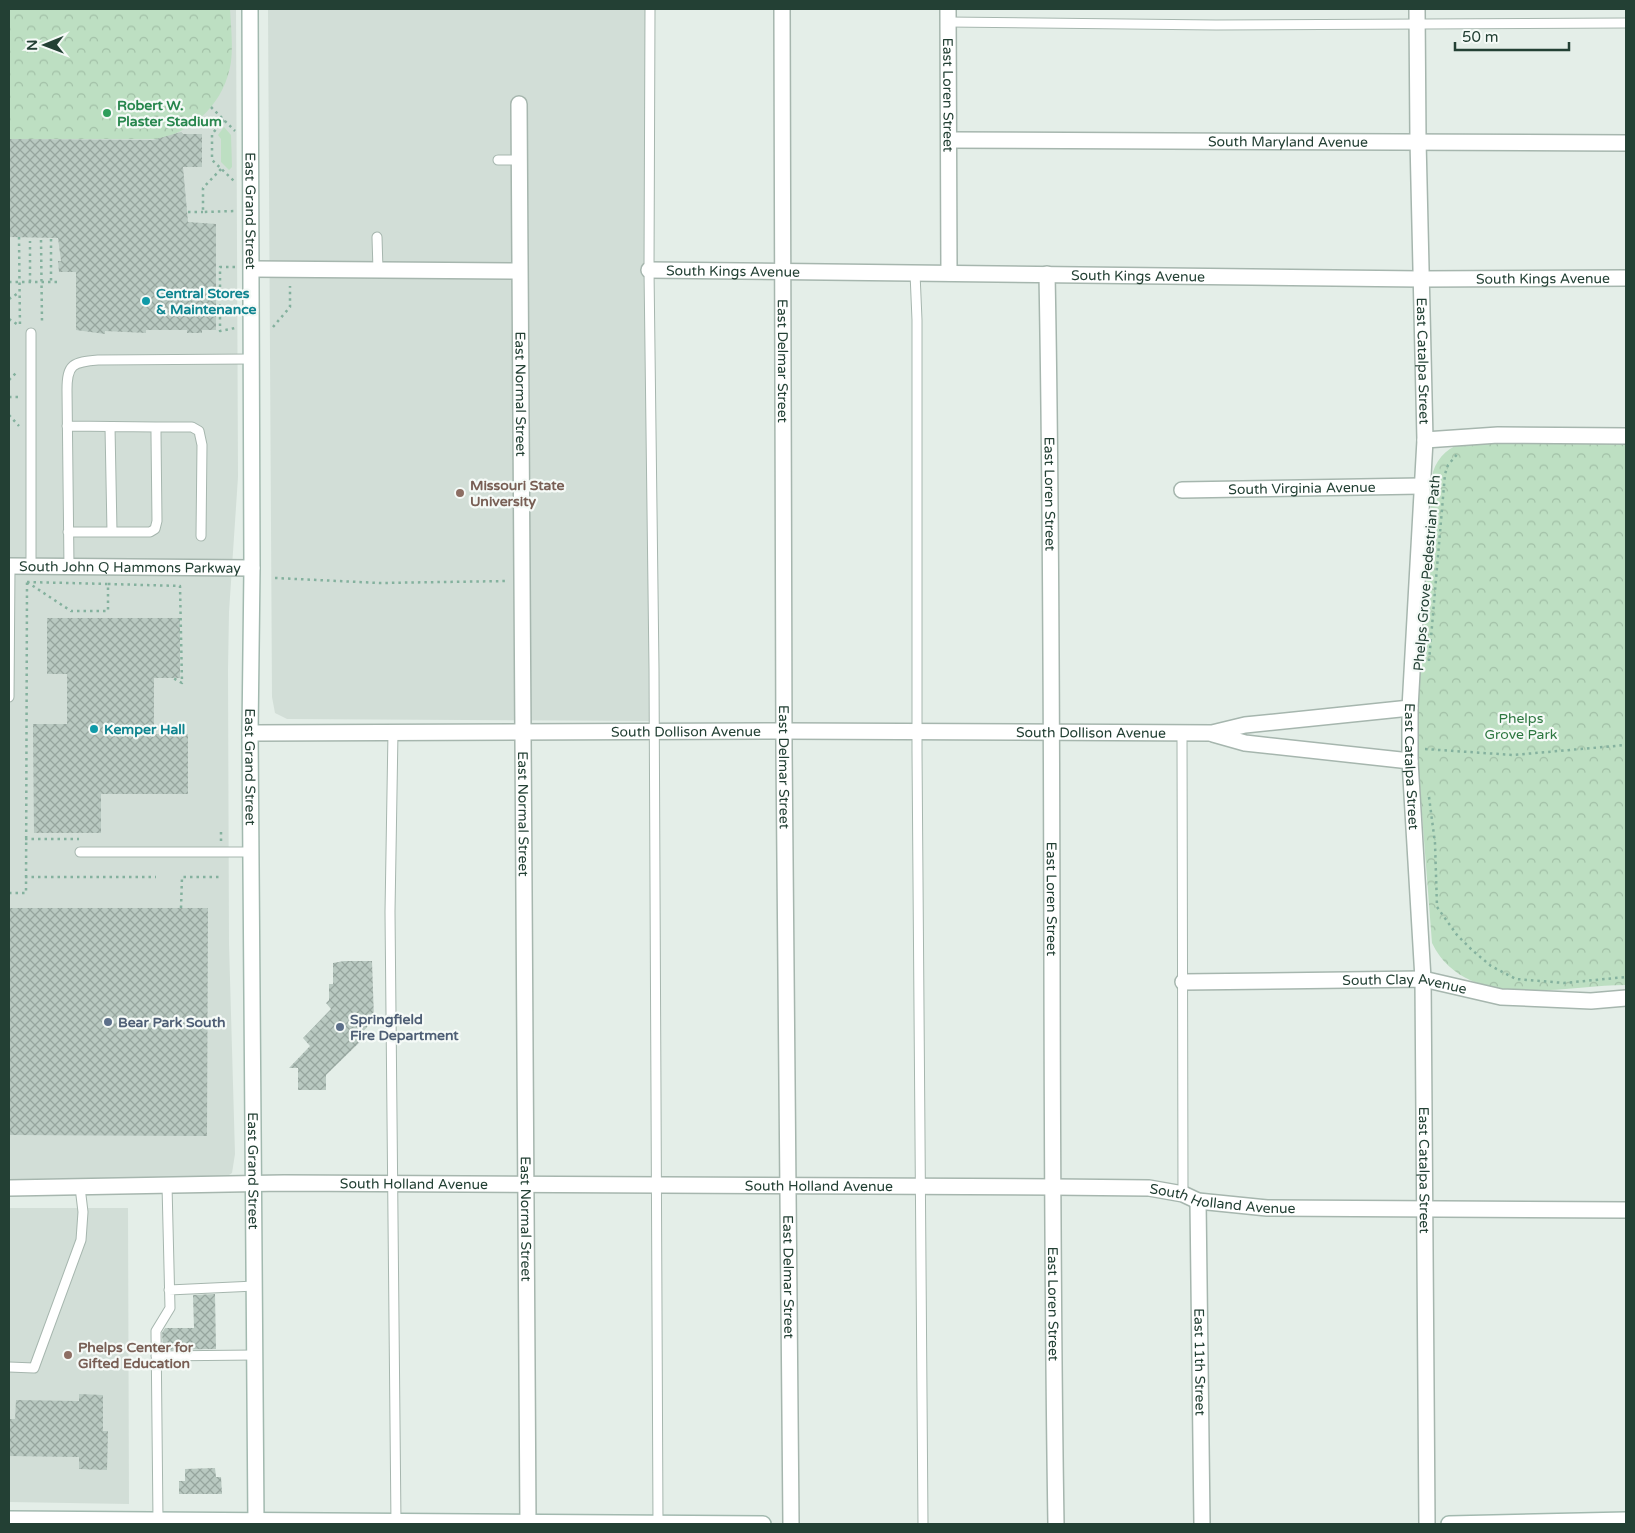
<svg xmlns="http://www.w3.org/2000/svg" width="1635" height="1533" font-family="'Varela Round',sans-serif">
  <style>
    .built { fill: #d2ded7 }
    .grass { fill: #bddfc2 }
    .forest { fill: url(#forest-crowns) }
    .building { fill: url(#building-cross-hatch) }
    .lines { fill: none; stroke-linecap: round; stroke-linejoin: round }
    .lane-casing { stroke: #a6b6ae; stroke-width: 11 }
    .street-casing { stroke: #a6b6ae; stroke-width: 18 }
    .secondary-casing { stroke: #a2b9af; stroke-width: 18 }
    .path { stroke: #84b19e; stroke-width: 2.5; stroke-dasharray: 2.5 4; stroke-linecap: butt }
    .lane { stroke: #fff; stroke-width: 9 }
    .street { stroke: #fff; stroke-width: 15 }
    .secondary { stroke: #fff; stroke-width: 15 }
    .leisure-dot { fill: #2e9e5b; stroke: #f5faf7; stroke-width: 2 }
    .culture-dot { fill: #0f9aa8; stroke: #f5faf7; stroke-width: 2 }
    .education-dot { fill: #8d6e63; stroke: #f5faf7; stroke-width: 2 }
    .service-dot { fill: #5c6f8a; stroke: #f5faf7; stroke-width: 2 }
    .labels { text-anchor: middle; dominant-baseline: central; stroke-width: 4.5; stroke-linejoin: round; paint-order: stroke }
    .street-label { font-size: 14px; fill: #234034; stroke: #f5faf7 }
    .leisure-label { font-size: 14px; font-weight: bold; fill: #27864d; stroke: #f5faf7; text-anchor: start }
    .culture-label { font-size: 14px; font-weight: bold; fill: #0d838f; stroke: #f5faf7; text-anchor: start }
    .education-label { font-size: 14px; font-weight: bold; fill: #785e54; stroke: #f5faf7; text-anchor: start }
    .park-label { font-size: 14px; fill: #2d7740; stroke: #f5faf7 }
    .service-label { font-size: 14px; font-weight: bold; fill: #4e5e75; stroke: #f5faf7; text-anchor: start }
  </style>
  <defs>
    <pattern id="forest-crowns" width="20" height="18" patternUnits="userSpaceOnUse" patternTransform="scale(1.25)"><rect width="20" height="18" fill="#bddfc2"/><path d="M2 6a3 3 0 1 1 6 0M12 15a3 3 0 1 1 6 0" fill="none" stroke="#a2c0a7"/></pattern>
    <pattern id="building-cross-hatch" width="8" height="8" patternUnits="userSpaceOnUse" patternTransform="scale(1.25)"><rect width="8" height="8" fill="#b9c9c1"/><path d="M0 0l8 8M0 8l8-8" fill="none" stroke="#96a59e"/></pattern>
  </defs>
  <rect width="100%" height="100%" fill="#e4eee8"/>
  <path class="built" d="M9,9H236L238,477L229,612L228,670L229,944L235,1154L232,1173L225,1178L9,1179Z
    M268,9H645L649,721L287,719L275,713L272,697Z
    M9,1208H128L129,1504L9,1502Z"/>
  <path class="grass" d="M224,127L231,135L232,167L229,170L221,162V139L218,135Z"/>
  <path class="forest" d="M9,9H230C231,26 233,45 231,62C225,101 197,129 160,139H9Z
    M1466,442H1626V985C1565,985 1466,1013 1432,943L1416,737L1433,472C1438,456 1450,446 1466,442Z"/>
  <path class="building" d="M181,132L183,134H202V167H183L188,222L216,224V330H202V333H187V330H146V333L105,331V334L76,330V272H59L58,261H61L58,238L9,237V139L153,140Z
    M47,618H180V678H154V734H188V794H101V833H34L33,724H67V674H47Z
    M9,908H208L207,1136L9,1135Z
    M344,961H372L374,1019L361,1034L365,1037L326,1075V1090H298V1068H289L310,1046L303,1038L331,1009L326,1003L329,1000V984H333V963Z
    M215,1294L216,1349L163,1350L162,1333L165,1328H194L193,1295Z
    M79,1394L103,1395V1431H108L107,1470L79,1469V1457L9,1456V1419H15L16,1400L79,1401Z
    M215,1468L216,1477H221L222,1494H179V1481H185V1469Z"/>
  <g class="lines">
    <g class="lane-casing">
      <path id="lane" d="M650,9L649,270L654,669L658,1524
        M948,22L1216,25L1626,23
        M498,160H519
        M377,237L378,270
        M915,273L917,320V751L923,1524
        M67,426L156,427V435L157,521L155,529L150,532H68
        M110,427L112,532
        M156,427H192L199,431L202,445L201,536
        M31,566V333
        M69,567L67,390C67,364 73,362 98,360L252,359
        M9,697L10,566
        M393,732L390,912L396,1524
        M1182,733L1183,1194
        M80,852H251
        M169,1290L255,1286
        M156,1356L255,1355
        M9,1367L34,1368L81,1240L83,1212L80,1187
        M158,1520L156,1331L170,1308L167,1185"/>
    </g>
    <g class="street-casing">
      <g id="street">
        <path id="s1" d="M782,9L784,750L791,1524"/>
        <path id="s2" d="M948,9L949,273"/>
        <path id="s3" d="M1417,9L1418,140L1425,440L1410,708V761L1423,979L1427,1524"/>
        <path id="s4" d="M519,104L528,1524"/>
        <path id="s5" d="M949,140L1626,143"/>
        <path d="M252,269L519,271"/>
        <path id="s6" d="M649,270L1420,279L1626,278"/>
        <path id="s7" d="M1047,274C1055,691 1049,1108 1056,1524"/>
        <path d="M1425,440L1498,435L1626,436"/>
        <path id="s8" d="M1182,490L1421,486"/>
        <path id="s9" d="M9,566L252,568"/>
        <path id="s10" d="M250,733L784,731L1212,733L1245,725L1410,708"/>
        <path d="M1213,734L1245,743L1410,761"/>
        <path id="s11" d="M1183,982L1423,979L1501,997L1591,1001L1626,998"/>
        <path id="s12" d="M9,1188L284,1183L1053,1187L1149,1188L1183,1194L1198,1201L1267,1208L1626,1210"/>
        <path id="s13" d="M1198,1201L1202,1524"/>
      </g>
    </g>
    <g class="secondary-casing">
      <g id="secondary">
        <path id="s14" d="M250,9L252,568L250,733L256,1524"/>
        <path d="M9,1519L763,1524"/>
        <path d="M1449,1524L1626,1520"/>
      </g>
    </g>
    <path class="path" d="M211,107L235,131
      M224,120L212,134V160L235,182
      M221,169L203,188V212L235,211
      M188,212H203
      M19,237L20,328
      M51,239V282
      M41,240L42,322
      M235,267H220V331L235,328
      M9,282H57
      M30,282V241
      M9,299L20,292
      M9,319L20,326
      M273,327L290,307V286
      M9,380L18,371
      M9,397H20
      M9,415L19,426
      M275,578L380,583L508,581
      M27,582L108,584V611H71Z
      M108,584L180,586L182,683L173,678
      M1429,661L1445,474L1448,465L1459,452
      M1425,749L1513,755L1626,745
      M1429,797L1435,843L1437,907L1457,935L1472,950L1491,966L1516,979L1564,983L1626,977
      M25,839H79
      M221,841V832
      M25,877H156
      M9,893H26L27,582
      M181,908L182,877H222"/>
    <use href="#lane" class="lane"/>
    <use href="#street" class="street"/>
    <use href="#secondary" class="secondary"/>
  </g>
  <circle class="leisure-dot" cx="107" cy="113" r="5"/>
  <g class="culture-dot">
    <circle cx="146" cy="301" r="5"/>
    <circle cx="94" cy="729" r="5"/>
  </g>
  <g class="education-dot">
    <circle cx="460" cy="493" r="5"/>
    <circle cx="68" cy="1355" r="5"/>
  </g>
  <g class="service-dot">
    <circle cx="108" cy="1022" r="5"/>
    <circle cx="340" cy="1027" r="5"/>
  </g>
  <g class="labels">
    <g class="street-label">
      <text stroke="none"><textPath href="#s2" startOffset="86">East Loren Street</textPath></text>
      <text stroke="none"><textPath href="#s5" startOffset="339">South Maryland Avenue</textPath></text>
      <text stroke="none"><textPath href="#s14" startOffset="202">East Grand Street</textPath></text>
      <text stroke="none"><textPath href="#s6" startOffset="84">South Kings Avenue</textPath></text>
      <text stroke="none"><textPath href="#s6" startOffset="489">South Kings Avenue</textPath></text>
      <text stroke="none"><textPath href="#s6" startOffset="894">South Kings Avenue</textPath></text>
      <text stroke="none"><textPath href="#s1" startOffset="352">East Delmar Street</textPath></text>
      <text stroke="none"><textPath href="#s3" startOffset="352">East Catalpa Street</textPath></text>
      <text stroke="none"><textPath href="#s4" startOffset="290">East Normal Street</textPath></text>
      <text stroke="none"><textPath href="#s8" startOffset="120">South Virginia Avenue</textPath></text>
      <text stroke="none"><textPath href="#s7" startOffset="220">East Loren Street</textPath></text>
      <text stroke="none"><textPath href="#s9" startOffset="121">South John Q Hammons Parkway</textPath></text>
      <text transform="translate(1427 573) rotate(-85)">Phelps Grove Pedestrian Path</text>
      <text stroke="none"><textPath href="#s10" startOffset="436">South Dollison Avenue</textPath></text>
      <text stroke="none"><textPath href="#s10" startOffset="841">South Dollison Avenue</textPath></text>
      <text stroke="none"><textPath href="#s3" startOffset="758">East Catalpa Street</textPath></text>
      <text stroke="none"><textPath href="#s14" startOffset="758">East Grand Street</textPath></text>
      <text stroke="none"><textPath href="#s1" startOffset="758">East Delmar Street</textPath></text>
      <text stroke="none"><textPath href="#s4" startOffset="710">East Normal Street</textPath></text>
      <text stroke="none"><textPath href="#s7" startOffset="625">East Loren Street</textPath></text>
      <text stroke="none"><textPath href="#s11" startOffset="222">South Clay Avenue</textPath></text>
      <text stroke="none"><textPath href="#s14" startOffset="1162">East Grand Street</textPath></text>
      <text stroke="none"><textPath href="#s3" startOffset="1162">East Catalpa Street</textPath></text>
      <text stroke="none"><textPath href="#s12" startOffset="405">South Holland Avenue</textPath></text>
      <text stroke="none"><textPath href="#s12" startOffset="810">South Holland Avenue</textPath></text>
      <text stroke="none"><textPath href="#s12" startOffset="1215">South Holland Avenue</textPath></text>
      <text stroke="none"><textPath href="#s4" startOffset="1115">East Normal Street</textPath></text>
      <text stroke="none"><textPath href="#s1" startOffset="1268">East Delmar Street</textPath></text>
      <text stroke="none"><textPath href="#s7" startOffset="1030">East Loren Street</textPath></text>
      <text stroke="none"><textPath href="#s13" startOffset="161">East 11th Street</textPath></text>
    </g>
    <g class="leisure-label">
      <text x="117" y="105">Robert W.<tspan x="117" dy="16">Plaster Stadium</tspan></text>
    </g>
    <g class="culture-label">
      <text x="156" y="293">Central Stores<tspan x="156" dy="16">&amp; Maintenance</tspan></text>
      <text x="104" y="729">Kemper Hall</text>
    </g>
    <g class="education-label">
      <text x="470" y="485">Missouri State<tspan x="470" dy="16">University</tspan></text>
      <text x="78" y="1347">Phelps Center for<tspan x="78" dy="16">Gifted Education</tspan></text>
    </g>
    <g class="park-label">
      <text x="1521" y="718">Phelps<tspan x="1521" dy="16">Grove Park</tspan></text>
    </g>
    <g class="service-label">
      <text x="350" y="1019">Springfield<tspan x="350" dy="16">Fire Department</tspan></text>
      <text x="118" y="1022">Bear Park South</text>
    </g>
  </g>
  <rect width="1635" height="1533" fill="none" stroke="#234034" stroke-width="20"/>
  <g transform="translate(45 45) rotate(269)" stroke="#f5faf7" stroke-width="4" paint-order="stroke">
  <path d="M0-4L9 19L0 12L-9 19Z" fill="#234034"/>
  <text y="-8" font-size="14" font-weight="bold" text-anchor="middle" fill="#234034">N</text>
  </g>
  <path d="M1455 42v8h114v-8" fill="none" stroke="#234034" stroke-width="2.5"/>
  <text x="1462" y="42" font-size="15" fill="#234034" stroke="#f5faf7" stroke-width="4" paint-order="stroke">50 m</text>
</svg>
